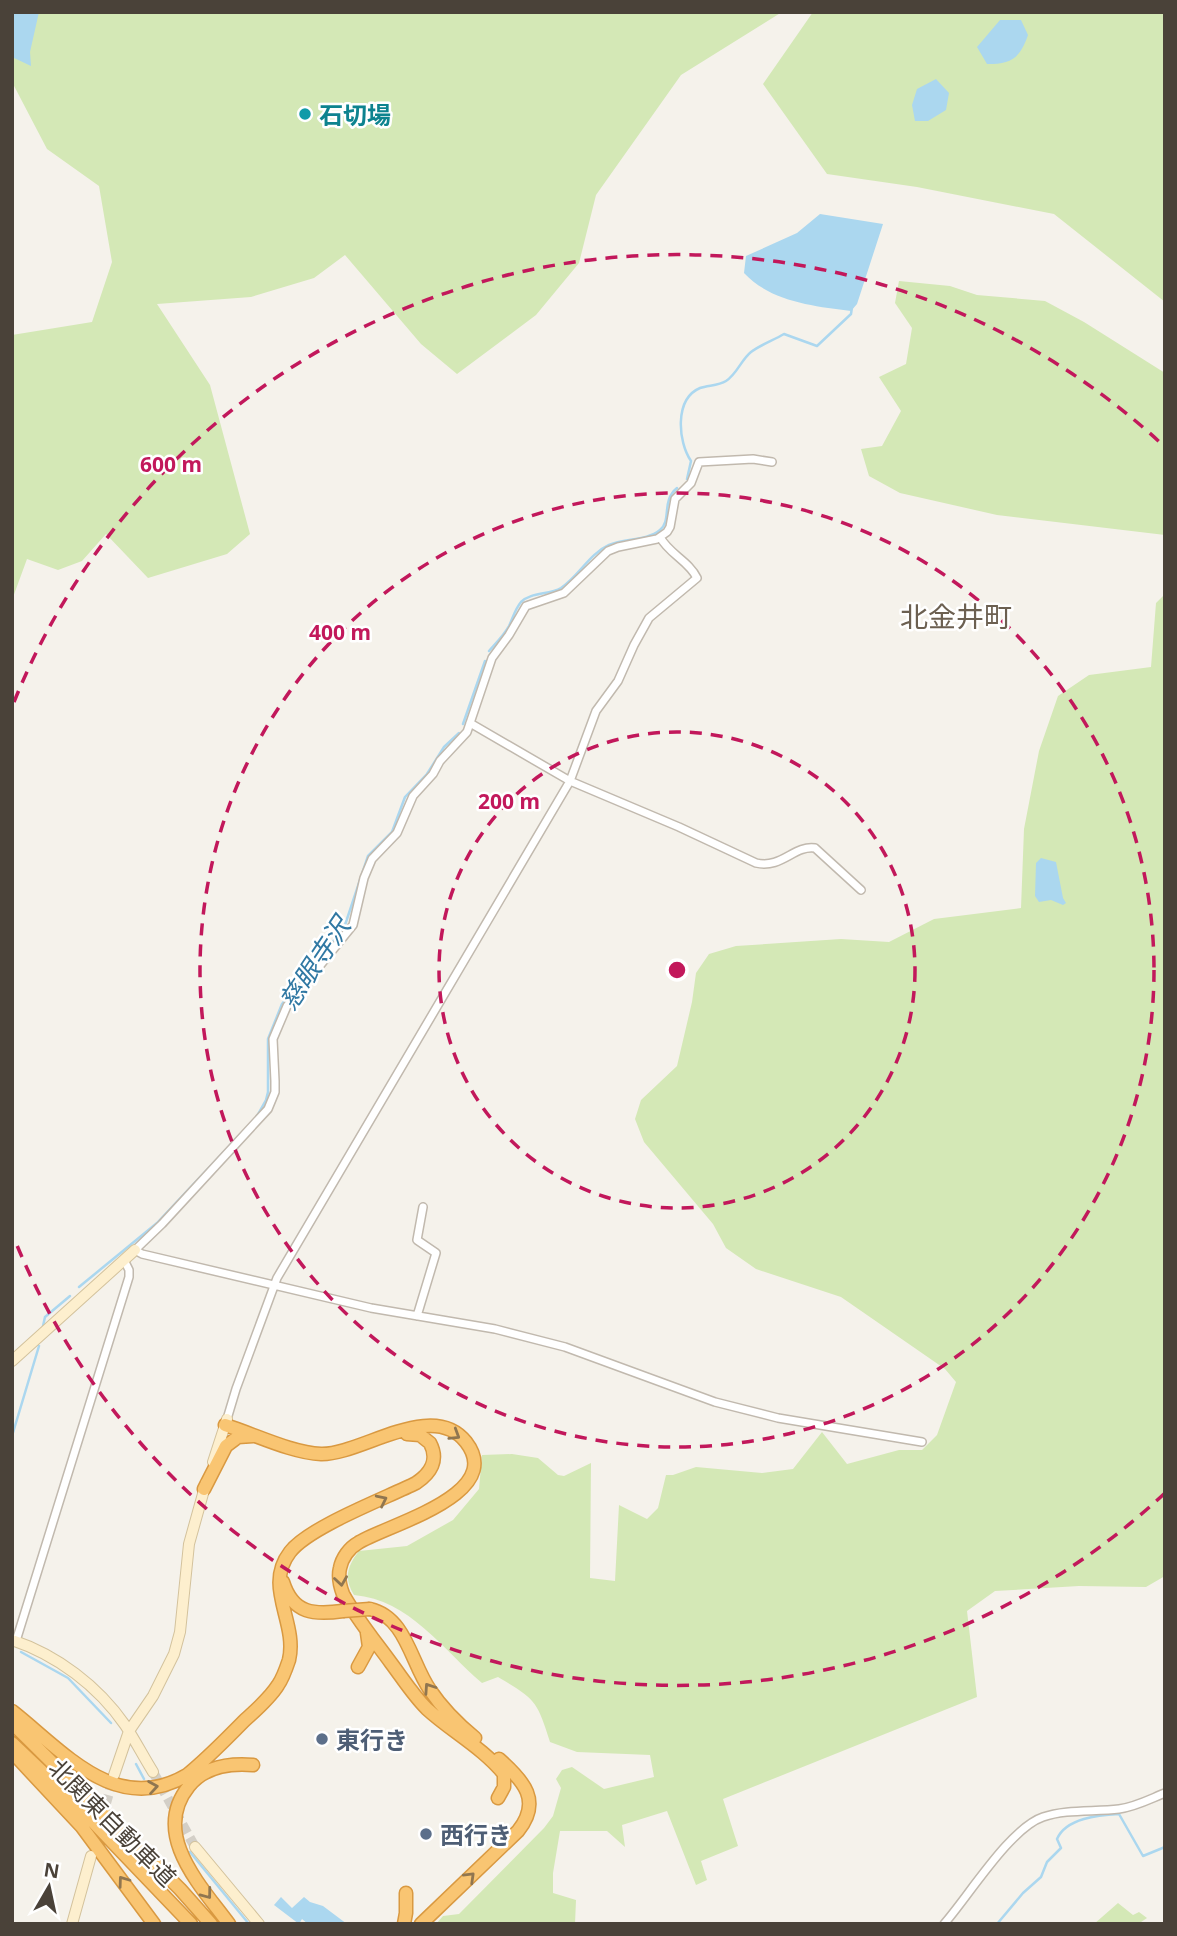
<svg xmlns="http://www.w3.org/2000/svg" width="1177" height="1936" font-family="'Noto Sans','Noto Sans JP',sans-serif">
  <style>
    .green { fill: #d4e8b6 }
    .water { fill: #abd7ef }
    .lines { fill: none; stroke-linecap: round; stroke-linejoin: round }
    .stream { stroke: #abd7ef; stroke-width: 2.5 }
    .secondary-tunnel { stroke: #d3cfc7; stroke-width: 10; stroke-dasharray: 10 5; stroke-linecap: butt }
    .street-casing { stroke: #c1b9ae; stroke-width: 10 }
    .secondary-casing { stroke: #d3c29c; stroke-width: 12 }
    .highway-casing { stroke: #d99941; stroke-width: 15 }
    .street { stroke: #fff; stroke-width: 7 }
    .secondary { stroke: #fdefce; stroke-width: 10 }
    .highway { stroke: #f9c572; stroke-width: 12 }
    .highway-bridge-casing { stroke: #d99941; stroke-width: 15; stroke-linecap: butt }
    .highway-bridge { stroke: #f9c572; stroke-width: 12 }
    .oneway { stroke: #907650 }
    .ring { fill: none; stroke: #c2185b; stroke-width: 3.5; stroke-dasharray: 12 9 }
    .culture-dot { fill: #0f9aa8; stroke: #fff; stroke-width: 2.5 }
    .service-dot { fill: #5c6f8a; stroke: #fff; stroke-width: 2.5 }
    .labels { text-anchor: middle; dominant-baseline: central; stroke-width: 5; stroke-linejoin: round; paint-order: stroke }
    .culture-label { font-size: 24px; font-weight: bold; fill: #0d838f; stroke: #fff; text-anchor: start }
    .service-label { font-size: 24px; font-weight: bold; fill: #4e5e75; stroke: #fff; text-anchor: start }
    .street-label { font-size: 24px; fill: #4a4239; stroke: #fff }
    .water-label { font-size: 26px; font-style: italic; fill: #3078a3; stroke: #fff }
    .quarter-label { font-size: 28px; fill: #6c6051; stroke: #fff }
    .centre { fill: #c2185b; stroke: #fff; stroke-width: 3.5 }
    .ring-label { font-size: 21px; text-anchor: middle; font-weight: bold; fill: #c2185b; stroke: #fff; stroke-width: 5; stroke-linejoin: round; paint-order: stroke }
  </style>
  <rect width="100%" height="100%" fill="#f5f2eb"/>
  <path class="green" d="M12,12H782L681,75L596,195L579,263L536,315L457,374L421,344L345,255L314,278L251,297L157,304L210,385L250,534L227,554L148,578L106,534L82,561L58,570L27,559L12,600V335L92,322L112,262L99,186L47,149L12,82Z
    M813,12H1165V302L1054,214L917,187L827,174L763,84Z
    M899,281L950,286L977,295L1045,301L1084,322L1165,373V535L997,515L900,493L869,476L861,449L882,446L901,411L879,377L906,364L912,328L895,303Z
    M1165,594V1576L1146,1587L1079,1586L995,1591L967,1611L977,1697L723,1799L738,1846L701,1861L707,1880L696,1885L667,1811L622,1825L625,1847L607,1831H560L553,1873V1893L576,1900L575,1924H436L443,1916L459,1914L544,1828L553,1816L561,1788L556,1779L562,1770L572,1767L604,1789L654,1777L650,1755L577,1752L550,1742C537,1700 535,1699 498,1677L482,1683C442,1649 410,1600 354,1595C343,1578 348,1565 359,1551L407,1546L453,1520L479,1489L482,1455L512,1454L538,1458L558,1475L564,1476L591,1463L590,1578L615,1581L619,1505L647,1519L658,1508L666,1475H673L696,1467L762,1473L793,1469L822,1432L847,1464L899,1450H922L937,1435L956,1382L945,1369L841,1297L756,1269L726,1248L713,1224L644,1142L635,1119L641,1100L677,1066L692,1002L696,973L709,954L736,946L841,939L889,942L934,919L1021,908L1024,829L1039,751L1058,696L1089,675L1151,667L1156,603Z
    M1118,1903L1133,1915L1139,1912L1147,1918L1138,1924H1094Z"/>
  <path class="water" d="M12,12H39L30,52L31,66L12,57Z
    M1000,20H1021L1028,35C1020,58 1012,64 987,64L977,47Z
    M936,79L949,93L946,110L928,121H915L912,105L917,89Z
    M820,214L883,224L857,304L851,311C814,306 771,302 744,273L746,256L797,233Z
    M1041,858L1056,862L1063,898L1066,903L1063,905L1051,900L1039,902L1035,896L1036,863Z
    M281,1897L292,1908L304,1897L310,1902L323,1906L347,1924H308L302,1919L299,1924L274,1905Z"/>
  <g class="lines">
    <path class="stream" d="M687,479L691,461C678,442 674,399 700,388C708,385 718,386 726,381C737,374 741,360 751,352C760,345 774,340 784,334L817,346L851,314L852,307
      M489,651C496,643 504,635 509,626C513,618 515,609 521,602C531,592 549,595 561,588C579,576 589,554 609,545C624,538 647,541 660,530C672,520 661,501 677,488
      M463,724L485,661
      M257,1116L266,1100L268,1092V1039L282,1004L344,928L368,856L392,832L405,797L427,774L444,747L459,733
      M79,1287L157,1223L234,1141
      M43,1326L45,1317L70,1296
      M12,1436L39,1346
      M21,1652L68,1678L111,1723
      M136,1764L144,1779
      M190,1852L249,1924
      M997,1924L1023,1893L1041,1877L1047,1862L1061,1848L1057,1839C1066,1818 1099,1815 1119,1814L1143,1856L1165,1847"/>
    <path class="secondary-tunnel" d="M153,1772L195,1847
      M93,1848L113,1779"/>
    <g class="street-casing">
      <path id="street" d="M772,462L753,459L699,462L691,483L675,499L670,527L667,532L657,539L618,547L608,551L564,593L526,606L509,635L492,658L467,732L440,761L433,774L413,796L397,833L372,859L364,878L353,925L287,1006L273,1039L275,1081V1092L268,1109L162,1224L135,1250L142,1254L371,1308L495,1329L565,1347L715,1402L778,1418L922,1442
        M470,723L570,781L679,827L756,863C782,869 794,845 815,848L861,890
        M417,1316L436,1253L417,1240L423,1207
        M227,1419L236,1389L277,1278L570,781L596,711L618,681L634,645L649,618L697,578C689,561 669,554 660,537
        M16,1641L129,1277V1270L124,1260
        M944,1924C968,1897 1010,1828 1043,1817C1066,1809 1094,1812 1119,1809C1135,1807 1150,1799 1165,1793"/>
    </g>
    <g class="secondary-casing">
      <path id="secondary" d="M12,1361L135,1250
        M213,1462L227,1419
        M12,1640C57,1655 98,1686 125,1725C135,1740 143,1756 153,1772
        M114,1775L129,1731L153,1696L174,1654L180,1632L189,1544L206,1483
        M195,1847L259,1924
        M72,1924L91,1856"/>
    </g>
    <g class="highway-casing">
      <path id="highway" d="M225,1425C254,1434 292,1453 321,1454C361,1455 432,1399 466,1442C507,1495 386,1525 358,1543C349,1548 342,1558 340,1568C338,1576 340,1586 343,1594C356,1618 375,1641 391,1663C403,1679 413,1695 427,1709C451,1731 483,1748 504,1774V1787L498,1798
        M204,1489L226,1446L238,1437L253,1436
        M283,1582C293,1614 314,1615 343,1611
        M370,1609C406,1617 411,1663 430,1690C442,1708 458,1724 475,1738
        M358,1667L369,1647L367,1633
        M12,1711C63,1751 116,1817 187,1775C208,1758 226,1739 245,1720C257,1709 270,1698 278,1685C283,1678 286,1669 289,1660C298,1622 263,1587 290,1552C309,1527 386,1498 416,1483C431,1473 439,1460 430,1443L420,1435L407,1434
        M12,1723L180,1889L211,1924
        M12,1743L77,1805L191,1924
        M12,1752L82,1827L154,1924
        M229,1924C201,1886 150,1834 189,1786C205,1766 229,1763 253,1765
        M404,1924L406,1913V1893
        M421,1924L518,1831C542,1801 524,1781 499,1759"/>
    </g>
    <use href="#street" class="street"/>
    <use href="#secondary" class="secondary"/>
    <use href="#highway" class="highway"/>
    <g class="highway-bridge-casing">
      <path id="highway-bridge" d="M343,1611L370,1609"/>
    </g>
    <use href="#highway-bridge" class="highway-bridge"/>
  </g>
  <defs><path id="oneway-chevron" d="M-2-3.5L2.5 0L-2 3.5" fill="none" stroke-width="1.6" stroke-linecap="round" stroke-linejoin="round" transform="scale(1.75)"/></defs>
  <g class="oneway">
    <use href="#oneway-chevron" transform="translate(455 1435) rotate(32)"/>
    <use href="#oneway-chevron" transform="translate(382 1500) rotate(-26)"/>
    <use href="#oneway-chevron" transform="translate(341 1581) rotate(82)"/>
    <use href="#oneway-chevron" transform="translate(429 1688) rotate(-124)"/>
    <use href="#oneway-chevron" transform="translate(153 1787) rotate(-9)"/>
    <use href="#oneway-chevron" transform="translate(470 1877) rotate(-44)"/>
    <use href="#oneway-chevron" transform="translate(123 1881) rotate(-126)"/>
    <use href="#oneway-chevron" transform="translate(207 1894) rotate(53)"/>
  </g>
  <g class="ring">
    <circle cx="677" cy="970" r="238"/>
    <circle cx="677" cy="970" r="477"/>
    <path d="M1165 1493A715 715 0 0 1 14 1238M14 702A715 715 0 0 1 1165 447"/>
  </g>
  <circle class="culture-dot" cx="305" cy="114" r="7"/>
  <g class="service-dot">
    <circle cx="322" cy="1739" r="7"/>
    <circle cx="426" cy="1834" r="7"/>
  </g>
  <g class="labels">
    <g class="culture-label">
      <text x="319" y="114">石切場</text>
    </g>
    <g class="service-label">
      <text x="336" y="1739">東行き</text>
      <text x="440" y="1834">西行き</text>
    </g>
    <g class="street-label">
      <text transform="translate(113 1822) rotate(45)">北関東自動車道</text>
    </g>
    <g class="water-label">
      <text transform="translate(314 963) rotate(-56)">慈眼寺沢</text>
    </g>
    <g class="quarter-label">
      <text x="956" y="616">北金井町</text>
    </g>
  </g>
  <circle cx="677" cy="970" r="10" class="centre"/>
  <g class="ring-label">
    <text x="171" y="472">600 m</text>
    <text x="340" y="640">400 m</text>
    <text x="509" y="809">200 m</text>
  </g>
  <rect width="1177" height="1936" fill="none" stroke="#4a4239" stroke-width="28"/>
  <g transform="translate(49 1887) rotate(9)" stroke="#ffffff" stroke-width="5" paint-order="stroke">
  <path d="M0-5L12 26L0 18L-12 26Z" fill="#4a4239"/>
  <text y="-10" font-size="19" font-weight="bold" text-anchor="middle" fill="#4a4239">N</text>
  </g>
</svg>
